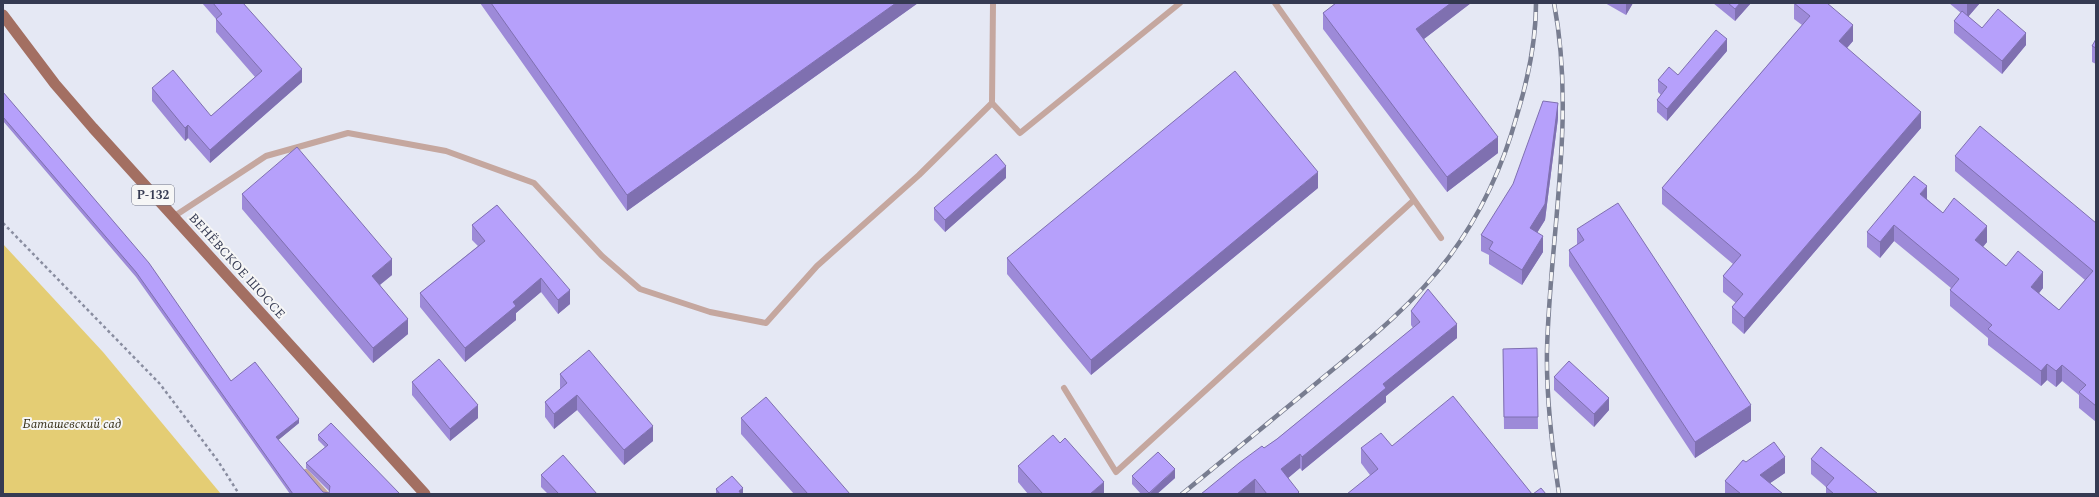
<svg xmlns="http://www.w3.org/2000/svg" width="2099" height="497" font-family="Spectral,serif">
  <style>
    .green { fill: #e4cd74 }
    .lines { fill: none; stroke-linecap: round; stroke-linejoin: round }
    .path { stroke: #898da0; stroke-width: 2.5; stroke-dasharray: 3 3; stroke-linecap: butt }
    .service { stroke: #c5a79f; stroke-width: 6 }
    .primary { stroke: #a36f62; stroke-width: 11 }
    .rail-casing { stroke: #787d90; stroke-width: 4.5 }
    .rail { stroke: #f6f6f6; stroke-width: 3; stroke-dasharray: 9; stroke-linecap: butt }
    .wall { fill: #9d8ad8 }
    .shaded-wall { fill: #7f70b0 }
    .building { fill: #b6a0fb; stroke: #7f70b0 }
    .labels { text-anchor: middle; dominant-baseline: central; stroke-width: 4; stroke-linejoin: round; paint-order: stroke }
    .shield { fill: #f6f6f6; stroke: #6f7283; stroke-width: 1 }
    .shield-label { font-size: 12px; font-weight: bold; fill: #353a52 }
    .street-label { font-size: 13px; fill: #353a52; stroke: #f6f6f6 }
    .park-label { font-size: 13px; font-style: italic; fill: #39321b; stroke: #f6f6f6 }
  </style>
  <rect width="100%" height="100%" fill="#e5e8f4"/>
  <path class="green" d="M3,244L103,352L221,494H3Z"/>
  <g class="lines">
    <path class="path" d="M3,223L160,384L218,461L239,494"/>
    <path class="service" d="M1275,3L1441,238
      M992,103L993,3
      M173,217L266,156L348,133L446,151L534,183L602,256L640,289L710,312L766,323L817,266L919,175L992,103L1020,133L1180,3
      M1064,388L1116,472L1414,200
      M306,472L326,494"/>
    <path class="primary" d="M3,15L55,84L93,128L425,494"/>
    <g class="rail-casing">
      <path id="rail" d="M1554,3C1576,118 1550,234 1547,350C1546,397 1552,447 1559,494
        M1182,494C1228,456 1273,419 1319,381C1365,343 1413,305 1449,257C1481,214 1503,166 1517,115C1528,79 1536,41 1536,3"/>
    </g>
    <use href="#rail" class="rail"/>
  </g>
  <path class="wall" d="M202,3H243L302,82L210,163L188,138L185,141L152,101V88L211,116L255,77L216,32V19Z
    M480,3H918L627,211Z
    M1336,3H1471L1424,39L1498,153L1447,192L1323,29V13Z
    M1605,3H1633L1626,15Z
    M1713,3H1751L1735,21Z
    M1794,3L1853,41L1847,48L1921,128L1744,334L1732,323V307L1736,303L1723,292V276L1733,264L1662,204V188L1802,25L1794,19Z
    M1949,3H1980L1968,17L1982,28L2026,45L2002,74L1954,33V21L1961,13Z
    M2096,39V64L2092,62V46Z
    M1727,51L1667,121L1657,112V100L1661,95L1658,92V80L1678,75Z
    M3,92L231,381L299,423L278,440L323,492L329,493V491L306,468V463L325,447L318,440V435L400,494H290L136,277L3,121Z
    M1558,118L1545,220L1537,233L1543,252L1522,285L1489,264V255L1481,251V235Z
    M1955,156L2096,223V422L2079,408V395L2062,381L2056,387L2047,380L2041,386L1988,345V338L1950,306V290L1951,288L1894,241L1880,258L1867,247V232L1927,199L1943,213L1987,242L1983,247L2006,266L2043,288L2039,293L2059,310L2085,280L1955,171Z
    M1006,178L945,232L934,220V208Z
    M1318,188L1091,375L1007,274V258Z
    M242,194L392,275L380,285L408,334L373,363L242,209Z
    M497,205L570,304L558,314L541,292L516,313V320L465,362L420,307V293L478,246L472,240V225Z
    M1577,229L1751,421L1695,458L1569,266V250L1577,245Z
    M1411,311L1457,338L1386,396V402L1302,471L1300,468L1288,478L1299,494H1256L1255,493L1201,494L1277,439L1413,328L1411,325Z
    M1537,348L1538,429H1504L1503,349Z
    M560,374L653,441L624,465L577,410L554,429L545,417V402L560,389Z
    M1554,377L1609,410L1594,427L1554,390Z
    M412,382L478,418L450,441L412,395Z
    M741,418L850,494H794L741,434Z
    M1392,446L1532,494L1370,475L1361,463V448Z
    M1811,459L1878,494H1826V487L1811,474Z
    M1746,462L1785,473L1770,483L1783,494H1725V481Z
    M1018,466L1104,494H1028L1018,482Z
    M541,475L597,494H548L541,487Z
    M1132,476L1175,478L1157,494H1141L1132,484Z
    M716,489L743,494H716Z"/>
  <path class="shaded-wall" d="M896,3H918L627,211V195Z
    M1451,3H1471L1416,45V29Z
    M1626,3H1633L1626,15Z
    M1740,3H1751L1735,21V9Z
    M1967,3H1980L1967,18Z
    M1853,25V41L1839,57V41Z
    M2026,33V45L2002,74V61Z
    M1727,39V51L1667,121V109Z
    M302,69V82L210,163V150Z
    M1558,103V118L1545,220L1530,244V228Z
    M1921,112V128L1744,334V318Z
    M188,125V138L185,141V128Z
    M1498,137V153L1447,192V177Z
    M1006,166V178L945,232V220Z
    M1318,172V188L1091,375V360Z
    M1927,186V202L1920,194Z
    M1894,225V241L1880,258V242Z
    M1987,226V242L1975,256V240Z
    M1543,236V252L1522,285V270Z
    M392,259V275L372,291V276Z
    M2043,272V288L2031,303V287Z
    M541,278V292L516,313V320L465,362V348L513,302Z
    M570,290V304L558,314V300Z
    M408,319V334L373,363V348Z
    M1457,324V338L1386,396V402L1302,471V457L1383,384Z
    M2047,364V380L2041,386V371Z
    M2062,365V381L2056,387V371Z
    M577,395V410L554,429V414Z
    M1609,398V410L1594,427V414Z
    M478,405V418L450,441V429Z
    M1751,405V421L1695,458V442Z
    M299,419V423L276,442V437Z
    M653,426V441L624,465V450Z
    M1300,454V468L1281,484V469Z
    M1785,457V473L1760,490V475Z
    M1175,469V478L1157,494H1149Z
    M1255,479V494H1237Z
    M1104,482V494H1090Z
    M743,488V494H739V491Z"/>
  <path class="building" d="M213,3H243L302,69L210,150L188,125L185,128L152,88L173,70L211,116L262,71L216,19L222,14Z
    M491,3H896L627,195Z
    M1336,3H1451L1416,29L1498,137L1447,177L1323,13Z
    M1728,3H1740L1735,9Z
    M1794,3H1827L1853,25L1839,41L1921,112L1744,318L1732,307L1743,294L1723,276L1741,255L1662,188L1810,16Z
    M1998,9L2026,33L2002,61L1954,21L1962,11L1982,28Z
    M1716,30L1727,39L1667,109L1657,100L1667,87L1658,80L1669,67L1678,75Z
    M2096,39V48L2092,46Z
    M1235,71L1318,172L1091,360L1007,258Z
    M3,92L149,263L231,381L255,362L299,419L276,437L323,492L329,493L330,486L306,463L328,445L318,435L331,423L400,494H293L136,272L3,117Z
    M1543,101L1558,103L1545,204L1530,228L1543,236L1522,270L1489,249L1493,242L1481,235L1513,184Z
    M1980,126L2096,223V406L2079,392L2086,385L2062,365L2056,371L2047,364L2041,371L1988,329L1992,325L1950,290L1959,279L1894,225L1880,242L1867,232L1914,176L1927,186L1920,194L1943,213L1954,198L1987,226L1975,240L2006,266L2018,251L2043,272L2031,287L2059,310L2093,271L1955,156Z
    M297,147L392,259L372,276L408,319L373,348L242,194Z
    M996,154L1006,166L945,220L934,208Z
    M1618,203L1751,405L1695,442L1569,250L1584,240L1577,229Z
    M497,205L570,290L558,300L541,278L513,302L516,306L465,348L420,293L485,241L472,225Z
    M1428,289L1457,324L1383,384L1386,388L1302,457L1300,454L1281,469L1299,492L1297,494H1267L1255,479L1237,494H1201L1239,463L1262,446L1264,448L1277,439L1420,322L1411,311Z
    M1537,348L1538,417H1504L1503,349Z
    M589,350L653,426L624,450L577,395L554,414L545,402L567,383L560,374Z
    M439,359L478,405L450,429L412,382Z
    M1569,361L1609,398L1594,414L1554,377Z
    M1453,396L1532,494H1347L1378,469L1361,448L1381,433L1392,446Z
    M766,397L850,494H808L741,418Z
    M1053,435L1060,443L1065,438L1104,482L1090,494H1043L1018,466Z
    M1774,442L1785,457L1760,475L1783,494H1741L1725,481L1743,460L1746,462Z
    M1821,447L1878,494H1834L1826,487L1834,478L1811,459Z
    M1158,452L1175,469L1149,493L1132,476Z
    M563,455L597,494H559L541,475Z
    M732,476L743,488L739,491L741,494H720L716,489Z
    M1541,488L1546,494H1533Z"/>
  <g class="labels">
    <rect class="shield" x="132" y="185" width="42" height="20" rx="3"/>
    <g class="shield-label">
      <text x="153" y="195">Р-132</text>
    </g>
    <g class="street-label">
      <text transform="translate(237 266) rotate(48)">ВЕНЁВСКОЕ ШОССЕ</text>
    </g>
    <g class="park-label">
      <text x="72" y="424">Баташевский сад</text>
    </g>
  </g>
  <rect width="2099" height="497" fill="none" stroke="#353a52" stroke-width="8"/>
</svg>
